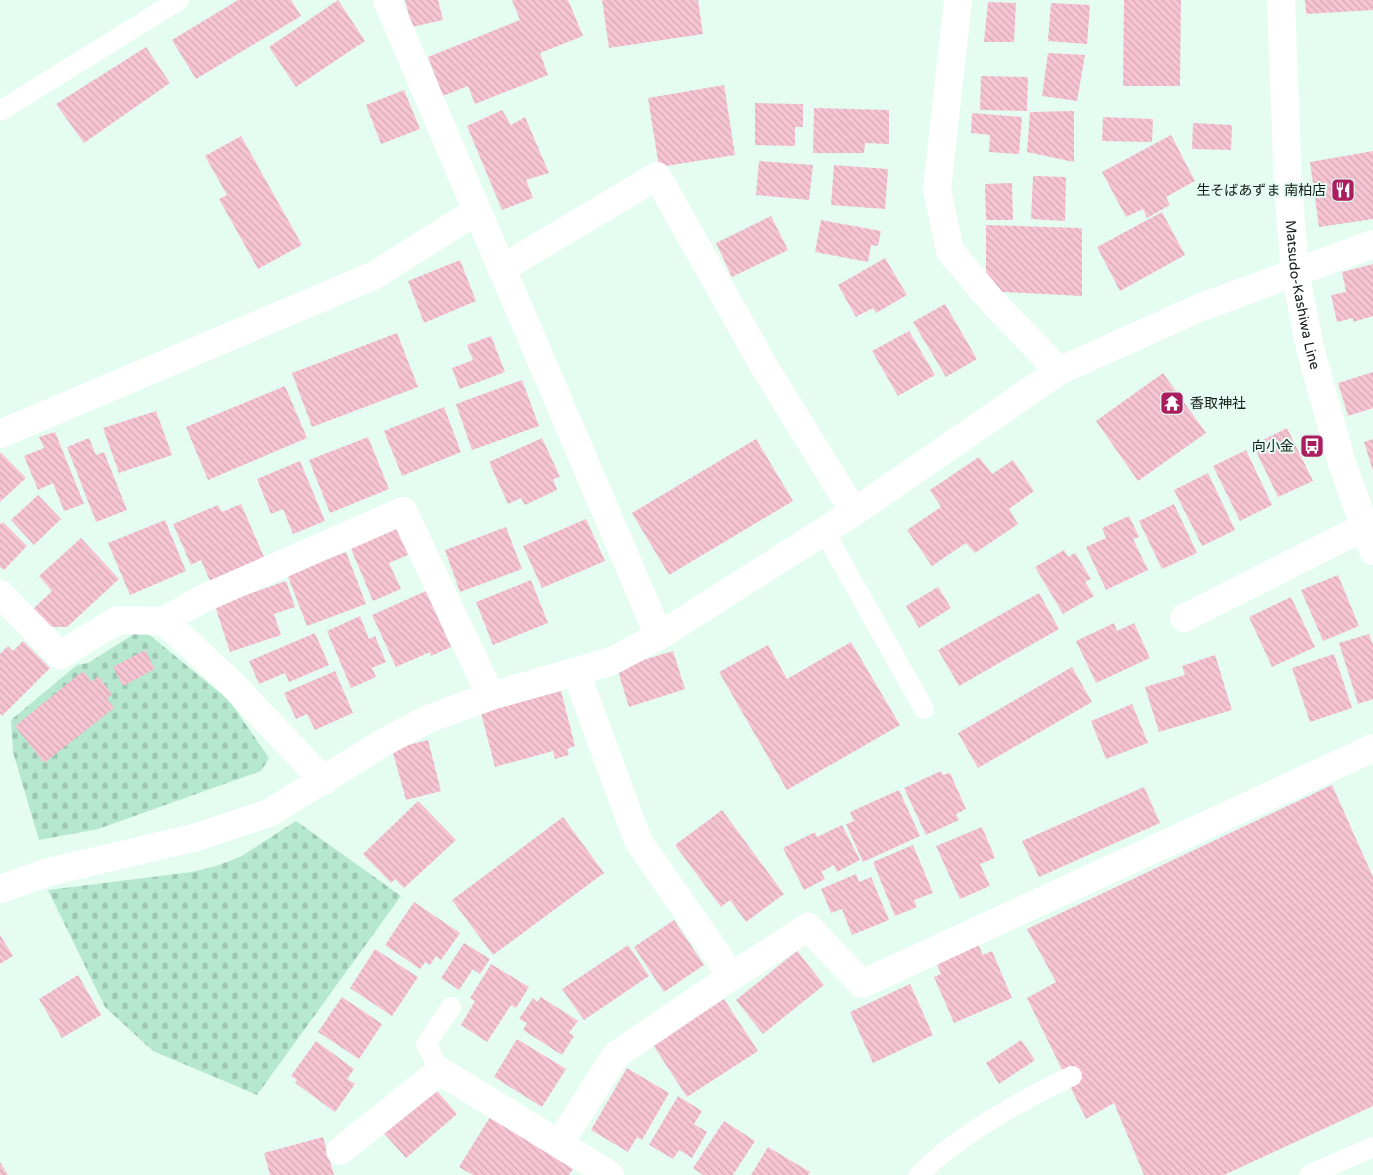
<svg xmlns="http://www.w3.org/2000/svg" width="1373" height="1175" font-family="'Varela Round','Noto Sans JP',sans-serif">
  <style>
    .cemetery { fill: url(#cemetery-stones) }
    .building { fill: url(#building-back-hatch) }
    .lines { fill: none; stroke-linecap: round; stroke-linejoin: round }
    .service { stroke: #fff; stroke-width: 20 }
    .minor { stroke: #fff; stroke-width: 28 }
    .secondary { stroke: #fff; stroke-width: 28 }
    .labels { text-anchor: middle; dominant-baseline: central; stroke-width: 4; stroke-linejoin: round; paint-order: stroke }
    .poi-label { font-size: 14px; fill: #131b17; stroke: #e5fdf1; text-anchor: end }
    .street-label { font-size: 14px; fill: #131b17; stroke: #e5fdf1 }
  </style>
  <defs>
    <pattern id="cemetery-stones" width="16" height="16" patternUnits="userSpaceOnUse" patternTransform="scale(1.25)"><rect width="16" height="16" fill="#b6e8d0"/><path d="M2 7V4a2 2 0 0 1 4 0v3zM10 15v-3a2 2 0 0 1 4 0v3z" fill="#9cc6b2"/></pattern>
    <pattern id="building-back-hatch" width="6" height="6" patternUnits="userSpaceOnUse" patternTransform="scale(1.25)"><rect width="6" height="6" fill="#f7c4d3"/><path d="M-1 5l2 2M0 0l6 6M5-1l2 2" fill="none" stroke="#d3a8b4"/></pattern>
  </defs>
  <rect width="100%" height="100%" fill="#e5fdf1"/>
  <path class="cemetery" d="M142,629L229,700L269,758L261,771L182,799L98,829L39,840L13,752L11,720L77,665L88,663Z
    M296,821L401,896L257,1095L153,1051L105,1007L48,890L192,872L216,866L240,857Z"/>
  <path class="building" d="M238,0H291L301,16L196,79L172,40Z
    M338,0L365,41L296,87L269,47Z
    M405,0H438L443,20L412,27Z
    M512,0H568L583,36L540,53L548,75L475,104L468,86L443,96L428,57L520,20Z
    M602,0H698L703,34L609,48Z
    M1124,0H1181L1180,86H1123Z
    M1305,0H1373V10L1306,14Z
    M988,2L1016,3L1014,42H984Z
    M1051,3L1090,5L1087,44L1048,41Z
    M146,47L170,83L84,143L56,104Z
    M1048,53L1085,55L1077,101L1042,96Z
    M981,76L1028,77L1027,111L980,110Z
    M724,85L735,155L659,167L648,98Z
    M404,90L420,129L381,144L366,105Z
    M755,103L803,104V127H795V146L755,145Z
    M814,108L889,110V144L865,143L864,153H813Z
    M502,110L511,125L525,117L549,173L526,180L533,198L502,210L467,126Z
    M1074,111V162L1027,152L1030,112Z
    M972,113L1022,117L1019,154L989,152L990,135L971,133Z
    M1103,117L1153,119L1152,142L1102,141Z
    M1193,123L1232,125L1231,150L1192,149Z
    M1171,135L1195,181L1166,197L1170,205L1147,218L1143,209L1126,217L1102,172Z
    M241,136L302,245L258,269L219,199L227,195L205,156Z
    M1373,151V219L1319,227L1310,162Z
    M759,161L813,165L809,200L756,195Z
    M834,165L888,169L885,209L831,205Z
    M1033,176L1066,177L1065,221L1031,219Z
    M1012,183L1013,220H986L985,184Z
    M1162,212L1185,255L1120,291L1097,247Z
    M771,216L788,250L732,277L716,243Z
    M821,220L881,231L878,246L871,245L868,262L815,252Z
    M986,225L1082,228V296L986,291Z
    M885,258L907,295L876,313L873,308L856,317L838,285Z
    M460,260L476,301L424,323L408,281Z
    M1373,264V316L1353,322V318L1337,322L1331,295L1346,292L1342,272Z
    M945,304L977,359L946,377L913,322Z
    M909,331L935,375L898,396L872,351Z
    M397,333L418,387L312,427L292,373Z
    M491,336L505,372L460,389L452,368L473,360L467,345Z
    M1373,372V408L1348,416L1338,383Z
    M1163,373L1206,433L1138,481L1096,421Z
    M522,380L539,426L472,450L456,404Z
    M285,386L307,438L208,480L186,427Z
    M444,407L461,452L402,476L384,431Z
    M156,411L172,455L119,473L103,428Z
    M1287,428L1313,481L1278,497L1253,445Z
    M55,432L84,504L64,511L53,483L38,490L24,456L44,448L39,437Z
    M368,437L389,489L330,513L309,460Z
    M89,438L96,455L104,452L127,510L96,522L67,447Z
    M542,438L560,477L553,479L557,490L525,505L521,498L508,504L489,462Z
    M756,439L793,501L669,575L632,513Z
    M1373,439V471L1364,442Z
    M1246,450L1272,505L1240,521L1213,466Z
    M0,452L26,478L0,502Z
    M979,457L992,474L1013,460L1034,491L1009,509L1018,524L975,553L966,543L932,566L907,530L941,507L930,490Z
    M300,461L325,521L293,534L283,509L271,514L257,479Z
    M1208,473L1235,530L1202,546L1174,490Z
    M38,495L61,519L34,545L11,520Z
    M241,504L264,557L210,581L201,560L191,565L173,524L218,505L222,512Z
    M1174,504L1197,553L1162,569L1139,521Z
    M1129,516L1139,537L1133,539L1148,570L1106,590L1086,547L1106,538L1102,528Z
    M586,519L605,561L542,588L523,546Z
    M165,520L186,571L130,595L108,543Z
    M3,522L27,546L4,570L0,567V524Z
    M397,524L410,554L389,563L401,589L373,601L349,544Z
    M506,527L522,569L460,592L445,550Z
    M81,538L119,579L67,627H50L33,609L52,591L39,576Z
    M1064,550L1068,557L1075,553L1091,579L1085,582L1094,596L1063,614L1035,567Z
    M346,552L366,604L307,626L287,574Z
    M1338,575L1359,626L1323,641L1301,590Z
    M531,580L548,623L493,645L476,602Z
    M286,581L295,607L274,614L281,635L230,652L215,606Z
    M938,587L951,608L919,628L906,606Z
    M426,591L451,647L431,656L430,652L396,667L372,615Z
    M1039,593L1059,629L959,686L938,650Z
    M1291,597L1315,647L1272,667L1249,617Z
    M360,616L369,639L375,636L386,662L372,668L376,677L351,688L327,631Z
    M1114,623L1117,631L1134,623L1150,658L1096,683L1076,641Z
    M315,633L329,665L289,682L285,673L259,684L249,661Z
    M1369,634L1373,645V699L1358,704L1339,643Z
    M23,641L50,668L2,716L0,713V654L8,646L13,651Z
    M851,642L900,725L787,790L719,672L768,645L787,679Z
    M145,650L155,669L123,686L113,667Z
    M673,651L685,689L629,707L617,668Z
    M1334,654L1352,708L1310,722L1292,668Z
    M1215,655L1232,710L1159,732L1145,687L1185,675L1182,666Z
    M1072,667L1092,702L978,768L958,733Z
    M83,671L92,682L98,676L112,694L107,699L114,708L44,763L15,726Z
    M335,671L353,713L315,730L307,714L296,719L284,693Z
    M561,691L575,746L567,749L569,755L555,759L553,751L495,767L481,713Z
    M1132,704L1148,743L1106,759L1091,721Z
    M428,740L441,791L406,800L392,749Z
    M941,771L943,775L950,773L966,809L956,814L959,820L926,835L904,788Z
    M1332,785L1373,877V1106L1224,1175H1144L1114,1103L1086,1119L1027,998L1056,982L1027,929Z
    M1144,787L1160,823L1039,877L1022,841Z
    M899,790L920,836L863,862L846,824L854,821L850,812Z
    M418,801L456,840L404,888L395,879L391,883L363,854Z
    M722,810L784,894L746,922L730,900L721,907L675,845Z
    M563,817L604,873L493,955L452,900Z
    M842,825L860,860L837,872L834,865L821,872L825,879L804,890L783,848L815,832L817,837Z
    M982,827L995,858L980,864L990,886L960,899L936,846Z
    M913,845L933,893L914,900L917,907L895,916L873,862Z
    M856,874L859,882L871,877L889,920L852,935L842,909L831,913L821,889Z
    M414,902L460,933L441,960L436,956L430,965L425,962L420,969L385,945Z
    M674,920L704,965L664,992L634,947Z
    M0,935L13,956L0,964Z
    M464,943L490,959L480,974L473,969L459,990L441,978Z
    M978,944L983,955L992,951L1012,998L954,1023L934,977L941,974L936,962Z
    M628,945L649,976L584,1020L562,989Z
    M375,949L418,977L392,1016L350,988Z
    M797,951L824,985L763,1034L736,1000Z
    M491,964L529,987L516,1008L511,1005L487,1042L461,1025L475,1001L470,998Z
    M78,975L101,1015L62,1038L39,999Z
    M910,984L933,1035L873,1063L850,1012Z
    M342,997L382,1024L359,1059L318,1032Z
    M541,997L578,1021L569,1033L574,1036L562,1055L523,1030L527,1023L519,1019L533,998L537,1002Z
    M724,999L758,1051L687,1097L653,1045Z
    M517,1039L566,1069L542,1107L494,1077Z
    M1021,1040L1035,1060L999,1084L986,1063Z
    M316,1041L354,1069L347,1079L355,1084L335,1112L295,1083L297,1080L291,1076Z
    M627,1068L669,1093L642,1140L637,1137L628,1152L591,1130Z
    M432,1085L457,1114L406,1158L381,1130Z
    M678,1096L702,1111L694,1124L707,1132L692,1158L679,1150L673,1159L649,1145Z
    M490,1117L573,1169L569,1175H473L459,1167Z
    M724,1121L755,1141L733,1175H703L693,1168Z
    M323,1137L334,1175H270L264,1153Z
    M768,1147L810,1172L808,1175H751Z
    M0,1162L8,1175H0Z"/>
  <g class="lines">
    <path class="service" d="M0,111L179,0
      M824,531L924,709
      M440,1071L426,1044L451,1007
      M919,1175C958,1135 1022,1100 1072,1076
      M1309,1175L1373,1147"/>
    <path class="minor" d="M387,0L659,636
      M958,0L937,189L950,251L991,300L1059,371
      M501,269L657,176L765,368L854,512
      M0,434L375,275L476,211
      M0,594L60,655L118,620L164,621L231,683L324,781
      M1184,618L1364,527
      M164,621L200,600L403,511L491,696
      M576,672L638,841L732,976
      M0,889L49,872L197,837L269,813L386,741L428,719L491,696L612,661L659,636L854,512L1059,371L1199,308L1373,244
      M559,1144L616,1055L732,976L808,927L862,984L1373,748
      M340,1151L440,1071L610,1175"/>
    <path class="secondary" id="s1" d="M1281,0L1288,186L1295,272L1310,348L1341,460L1373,551"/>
  </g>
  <defs>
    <g id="restaurant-square" transform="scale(1.25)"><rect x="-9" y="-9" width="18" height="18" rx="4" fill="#aa1d5e" stroke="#e5fdf1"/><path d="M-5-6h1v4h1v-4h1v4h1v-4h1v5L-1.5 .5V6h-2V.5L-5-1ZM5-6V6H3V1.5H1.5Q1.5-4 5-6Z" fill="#fff"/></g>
    <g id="temple-square" transform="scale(1.25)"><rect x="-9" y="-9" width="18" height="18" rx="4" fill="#aa1d5e" stroke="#e5fdf1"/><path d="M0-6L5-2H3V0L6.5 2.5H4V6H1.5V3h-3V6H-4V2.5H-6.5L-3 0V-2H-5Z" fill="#fff"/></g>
    <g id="bus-square" transform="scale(1.25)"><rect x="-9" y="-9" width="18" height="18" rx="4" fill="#aa1d5e" stroke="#e5fdf1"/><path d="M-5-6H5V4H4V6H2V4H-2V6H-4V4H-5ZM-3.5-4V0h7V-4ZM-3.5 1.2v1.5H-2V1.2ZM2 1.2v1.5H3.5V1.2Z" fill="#fff"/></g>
  </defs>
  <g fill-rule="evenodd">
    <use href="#restaurant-square" x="1343" y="190"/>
    <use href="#temple-square" x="1172" y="403"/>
    <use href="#bus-square" x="1312" y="446"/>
  </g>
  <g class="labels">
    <g class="poi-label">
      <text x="1326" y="190">生そばあずま 南柏店</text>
      <text x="1190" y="403" text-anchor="start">香取神社</text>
      <text x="1294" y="446">向小金</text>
    </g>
    <g class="street-label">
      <text stroke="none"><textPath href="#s1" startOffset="296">Matsudo-Kashiwa Line</textPath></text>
    </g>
  </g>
</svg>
